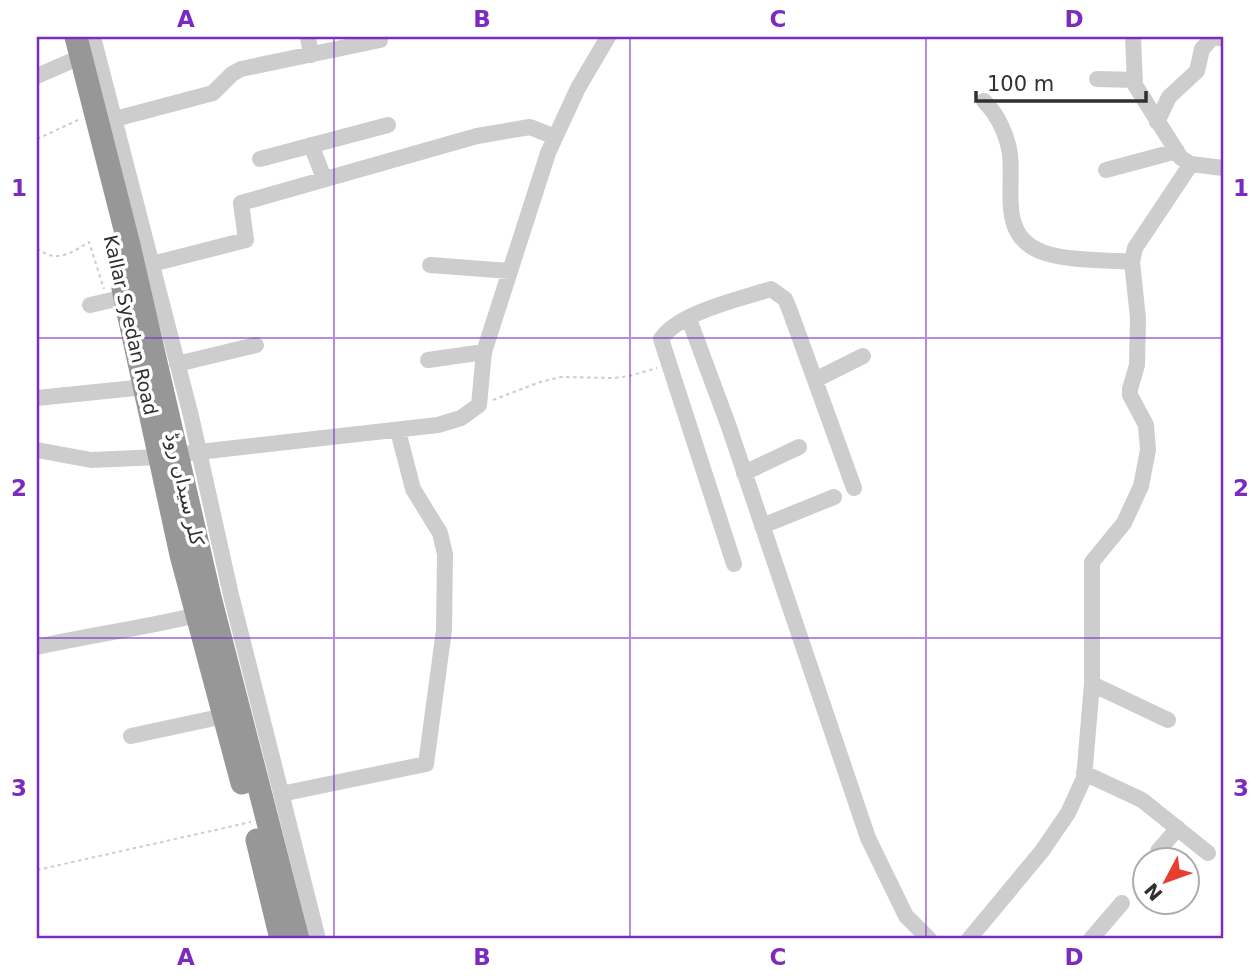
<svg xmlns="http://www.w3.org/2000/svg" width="1260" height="976" font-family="'DejaVu Sans',Cairo,sans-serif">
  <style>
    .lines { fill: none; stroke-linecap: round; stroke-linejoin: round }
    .path { stroke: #cdcdcd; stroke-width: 2; stroke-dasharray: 3.5 3.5; stroke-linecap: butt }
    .minor { stroke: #cdcdcd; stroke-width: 16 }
    .highway { stroke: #979797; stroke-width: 23 }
    .grid { fill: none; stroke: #7b2cbf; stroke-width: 2; stroke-opacity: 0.55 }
    .labels { text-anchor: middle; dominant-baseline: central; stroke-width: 7; stroke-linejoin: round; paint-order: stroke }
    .street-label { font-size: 19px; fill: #303030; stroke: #fff }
    .neatline { fill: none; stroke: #7b2cbf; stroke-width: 2.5 }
    .grid-label { font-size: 23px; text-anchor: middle; font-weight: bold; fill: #7b2cbf }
  </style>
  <rect width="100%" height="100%" fill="#fff"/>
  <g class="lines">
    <path class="path" d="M37,139L78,120
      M37,248C56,264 71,253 89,242L104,289
      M493,400L540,382L561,377L613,378L629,376L657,368
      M37,870L251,822"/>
    <path class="minor" d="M93,37L191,416L231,595L318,939
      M308,37L311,55
      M1133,37L1135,85L1181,158L1191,164L1223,168
      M37,76L69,62
      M1097,79L1135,80
      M984,101C998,115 1007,135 1010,154C1014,191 998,238 1045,253C1071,261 1104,260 1132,262
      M115,119L213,93L232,74L241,69L380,40
      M1157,122L1169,97L1197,71L1202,49L1213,37L1223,39
      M311,145L324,178
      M260,159L388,125
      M1106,170L1177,151
      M152,264L246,240L241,203L477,136L530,127L555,137
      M430,265L510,271
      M90,305L125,297
      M689,319L729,427L868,838L906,916L929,939
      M428,360L484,352
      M177,364L256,345
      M815,380L863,356
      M37,398L145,387
      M37,450L91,460L160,457
      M190,453L438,425L461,418L479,405L484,352L548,153L578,88L608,37
      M744,473L799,447
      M762,526L834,497
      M734,564L661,339C679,312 741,299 771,289L785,299L790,311L854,488
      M37,647C90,635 144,628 197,615
      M1092,684L1168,720
      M131,736L224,716
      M1084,773L1142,800L1208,853
      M281,794L426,764L444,630L445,554L440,533L413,489L398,431
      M1158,851L1178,828
      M969,939L1042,851L1068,813L1084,778L1092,684V562L1124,523L1141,486L1148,450L1146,425L1130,395V389L1137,365L1138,318L1132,262L1135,248L1191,164
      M1091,939L1122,903"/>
    <path class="highway" d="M76,37L129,245L210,597L298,939
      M123,289L181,555L242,783
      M257,840L281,939"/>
  </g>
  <path class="grid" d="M334,37V939M630,37V939M926,37V939M37,338H1223M37,638H1223"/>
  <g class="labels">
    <g class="street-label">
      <text transform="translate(131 325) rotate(77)">Kallar Syedan Road</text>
      <text transform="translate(185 489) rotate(77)">کلر سیداں روڈ</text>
    </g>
  </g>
  <rect width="1260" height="976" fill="none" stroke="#ffffff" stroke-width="77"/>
  <g transform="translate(1166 881) rotate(229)"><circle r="33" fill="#ffffff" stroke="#acacac" stroke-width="2"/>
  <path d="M0-5L12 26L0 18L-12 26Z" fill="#e83d30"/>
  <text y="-10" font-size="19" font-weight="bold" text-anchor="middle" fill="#303030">N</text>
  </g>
  <path d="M976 91v10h170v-10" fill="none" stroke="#303030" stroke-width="3.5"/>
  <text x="987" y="91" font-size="21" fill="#303030" stroke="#ffffff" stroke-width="5" paint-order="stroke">100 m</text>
  <rect x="38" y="38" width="1184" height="899" class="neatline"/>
  <g class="grid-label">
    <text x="186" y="27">A</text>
    <text x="482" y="27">B</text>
    <text x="778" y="27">C</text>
    <text x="1074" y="27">D</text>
    <text x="19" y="196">1</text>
    <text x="1241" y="196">1</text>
    <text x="19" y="496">2</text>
    <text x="1241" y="496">2</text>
    <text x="19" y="796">3</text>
    <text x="1241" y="796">3</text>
    <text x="186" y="965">A</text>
    <text x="482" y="965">B</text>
    <text x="778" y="965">C</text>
    <text x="1074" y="965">D</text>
  </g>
</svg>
